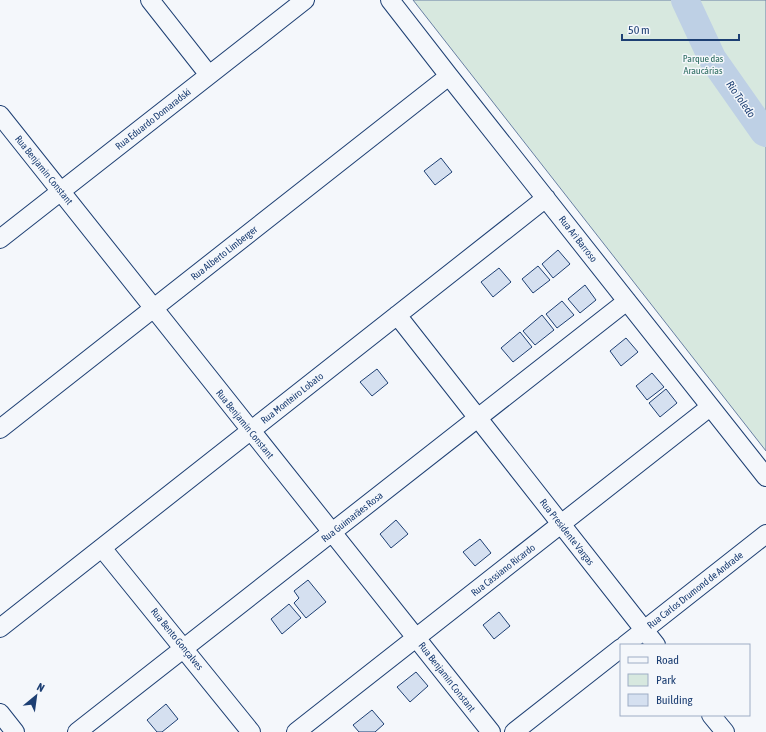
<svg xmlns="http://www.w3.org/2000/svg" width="766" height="732" font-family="'Asap Condensed',sans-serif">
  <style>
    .green { fill: #d7e8df; stroke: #687fa3 }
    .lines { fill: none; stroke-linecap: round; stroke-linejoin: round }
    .river { stroke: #bed0e5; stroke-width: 28 }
    .building { fill: #d5e0f0; stroke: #1d3f73 }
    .minor-casing { stroke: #1d3f73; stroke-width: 20 }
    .minor { stroke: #f4f7fb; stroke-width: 18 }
    .labels { text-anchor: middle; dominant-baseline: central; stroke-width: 3; stroke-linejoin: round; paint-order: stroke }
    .park-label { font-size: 10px; fill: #2c6c60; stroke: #f4f7fb }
    .street-label { font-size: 10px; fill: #1d3f73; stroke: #f4f7fb }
    .water-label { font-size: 11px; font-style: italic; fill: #1d3f73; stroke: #f4f7fb }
  </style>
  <rect width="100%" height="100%" fill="#f4f7fb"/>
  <path class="green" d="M413,0H766V451Z"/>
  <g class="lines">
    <path class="river" d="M685,0L712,58L764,132L766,133"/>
  </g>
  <path class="building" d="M441,158L452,172L435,185L424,171Z
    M558,250L570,264L553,278L542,264Z
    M538,266L550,280L533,293L522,279Z
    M499,268L511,282L493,297L481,282Z
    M585,285L596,300L580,313L568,299Z
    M562,301L574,315L557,328L546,314Z
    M542,315L554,330L535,345L523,331Z
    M520,332L532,347L513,362L501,348Z
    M626,338L638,352L621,366L610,351Z
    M377,369L388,383L372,396L360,382Z
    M652,373L664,387L647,400L636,386Z
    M666,389L677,403L660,417L649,403Z
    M396,520L408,534L391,548L380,534Z
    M480,539L491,553L475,566L463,552Z
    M308,580L326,602L306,618L294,603L299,598L294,591Z
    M289,604L301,618L282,634L271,619Z
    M499,612L510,626L494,639L483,625Z
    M416,672L428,686L410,702L397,687Z
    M166,704L178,719L162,732H157L147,720Z
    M372,710L384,724L375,732H359L353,725Z"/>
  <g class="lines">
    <g class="minor-casing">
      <path id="minor" d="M150,0L209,75
        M390,0L449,76L766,477
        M0,115L491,732
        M0,239L305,0
        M397,315L656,645
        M0,429L449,76
        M102,548L251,732
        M0,628L546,198
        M625,645L766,534
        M0,713L15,732
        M711,715L725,732
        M77,732L627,301
        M296,732L710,407
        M514,732L621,648"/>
    </g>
    <use href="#minor" class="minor"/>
  </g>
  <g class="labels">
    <g class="park-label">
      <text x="703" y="58">Parque das<tspan x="703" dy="12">Araucárias</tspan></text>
    </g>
    <g class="street-label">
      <text transform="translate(153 119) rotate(-38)">Rua Eduardo Domaradski</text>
      <text transform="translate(44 170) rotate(51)">Rua Benjamin Constant</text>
      <text transform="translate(578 239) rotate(52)">Rua Ari Barroso</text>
      <text transform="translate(224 253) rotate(-38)">Rua Alberto Limberger</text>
      <text transform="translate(292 398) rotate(-38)">Rua Monteiro Lobato</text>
      <text transform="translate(245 424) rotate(51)">Rua Benjamin Constant</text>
      <text transform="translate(352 517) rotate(-38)">Rua Guimarães Rosa</text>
      <text transform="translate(567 532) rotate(52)">Rua Presidente Vargas</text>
      <text transform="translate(503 570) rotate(-38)">Rua Cassiano Ricardo</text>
      <text transform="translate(695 590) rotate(-38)">Rua Carlos Drumond de Andrade</text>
      <text transform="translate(177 639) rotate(51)">Rua Bento Gonçalves</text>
      <text transform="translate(447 677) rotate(52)">Rua Benjamin Constant</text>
    </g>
    <g class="water-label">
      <text transform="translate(741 99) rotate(55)">Rio Toledo</text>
    </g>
  </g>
  <rect x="620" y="644" width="130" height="72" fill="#f4f7fb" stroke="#9eadc5"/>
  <rect x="628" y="657" width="20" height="6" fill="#f4f7fb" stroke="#9eadc5"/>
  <text x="656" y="664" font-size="12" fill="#1d3f73">Road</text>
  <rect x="628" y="674" width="20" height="12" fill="#d7e8df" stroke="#9eadc5"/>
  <text x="656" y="684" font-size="12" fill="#1d3f73">Park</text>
  <rect x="628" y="694" width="20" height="12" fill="#d5e0f0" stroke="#9eadc5"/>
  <text x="656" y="704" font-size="12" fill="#1d3f73">Building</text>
  <g transform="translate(36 696) rotate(29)" stroke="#f4f7fb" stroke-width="3" paint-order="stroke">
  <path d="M0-3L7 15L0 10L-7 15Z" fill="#1d3f73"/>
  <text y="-6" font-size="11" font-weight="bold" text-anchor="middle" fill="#1d3f73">N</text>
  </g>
  <path d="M622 34v6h117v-6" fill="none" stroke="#1d3f73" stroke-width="2"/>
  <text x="628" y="34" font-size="12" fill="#1d3f73" stroke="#f4f7fb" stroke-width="3" paint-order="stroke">50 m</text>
</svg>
